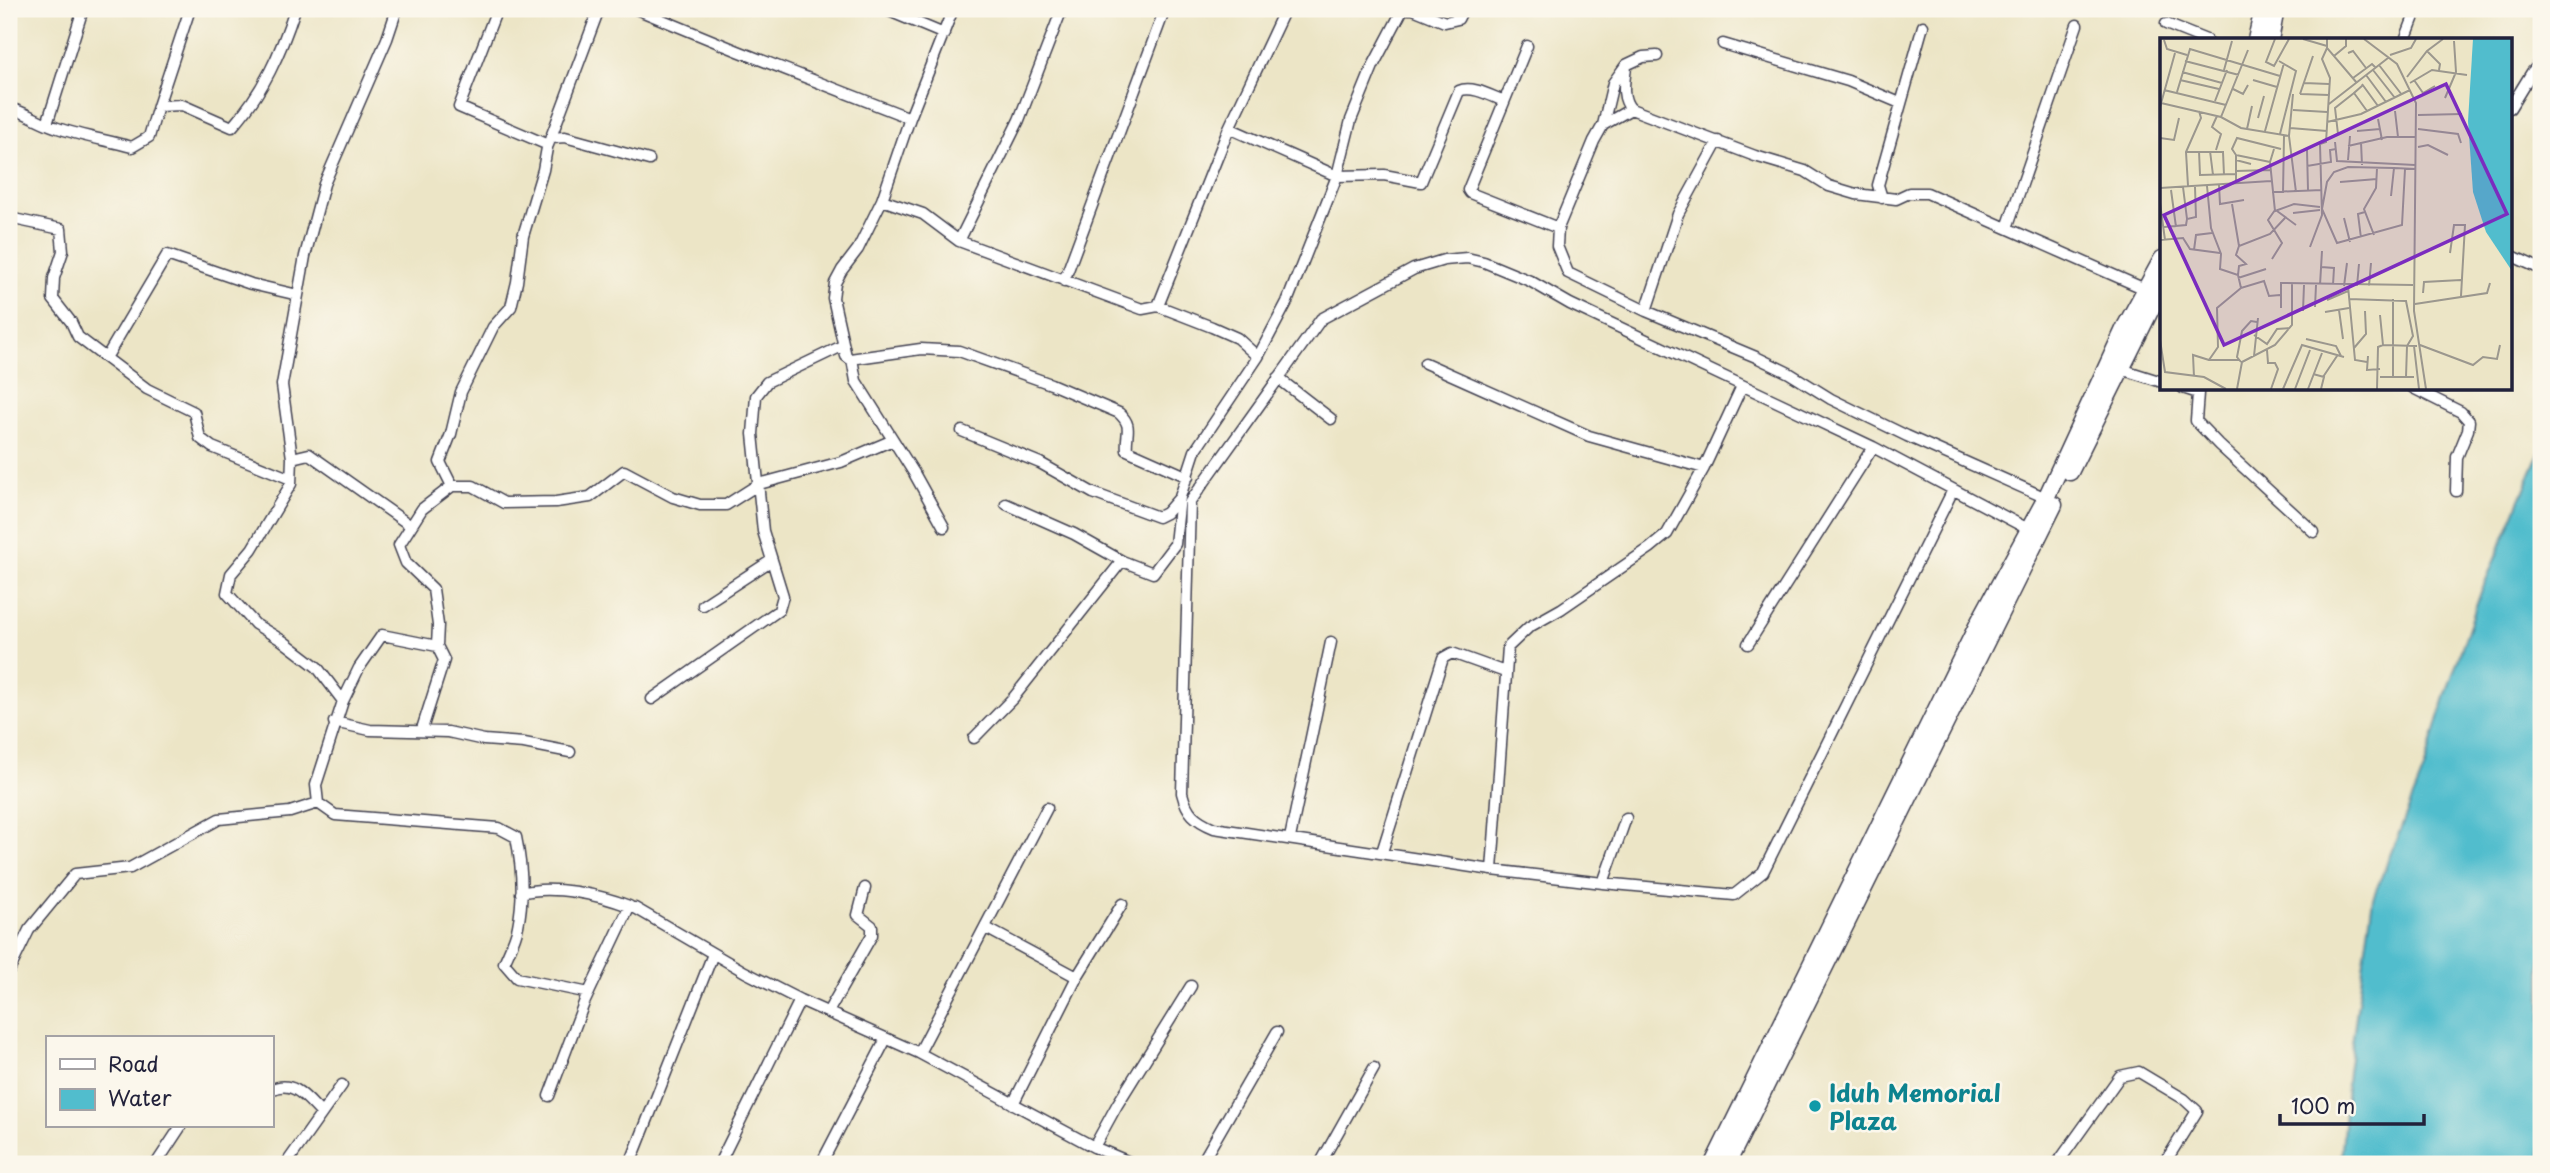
<svg xmlns="http://www.w3.org/2000/svg" width="2550" height="1173" font-family="'Playpen Sans',sans-serif">
  <style>
    .water { fill: #51bdcd; stroke: #3a7084; stroke-width: 2 }
    .lines { fill: none; stroke-linecap: round; stroke-linejoin: round }
    .minor-casing { stroke: #403f50; stroke-width: 13 }
    .trunk-casing { stroke: #403f50; stroke-width: 19 }
    .minor { stroke: #fff; stroke-width: 10 }
    .trunk { stroke: #fff; stroke-width: 16 }
    .culture-dot { fill: #0f9aa8; stroke: #fbf7ec; stroke-width: 2.5 }
    .labels { text-anchor: middle; dominant-baseline: central; stroke-width: 5; stroke-linejoin: round; paint-order: stroke }
    .culture-label { font-size: 24px; font-weight: bold; fill: #0d838f; stroke: #fbf7ec; text-anchor: start }
    .inset-road { fill: none; stroke: #9b978e; stroke-width: 2 }
    .view { fill: #7b2cbf; fill-opacity: 0.15; stroke: #7b2cbf; stroke-width: 3.5 }
    .inset-edge { fill: none; stroke: #22223b; stroke-width: 3.5 }
  </style>
  <rect width="100%" height="100%" fill="#fbf7ec"/>
  <filter id="ink" filterUnits="userSpaceOnUse"><feTurbulence type="fractalNoise" baseFrequency=".0143" numOctaves="2"/><feDisplacementMap in="SourceGraphic" scale="14" xChannelSelector="R" yChannelSelector="G"/><feConvolveMatrix kernelMatrix="1 2 1 2 8 2 1 2 1" color-interpolation-filters="sRGB"/></filter>
  <filter id="wash" filterUnits="userSpaceOnUse"><feTurbulence type="fractalNoise" baseFrequency=".00686" numOctaves="4" result="noise"/><feDisplacementMap in="SourceGraphic" scale="28" xChannelSelector="R" yChannelSelector="G"/><feGaussianBlur stdDeviation="1.57" result="paint"/><feColorMatrix in="noise" values="0 0 0 0 0 0 0 0 0 0 0 0 0 0 0 0 0 1.4 0 .05"/><feComposite in="paint" operator="in"/></filter>
  <g filter="url(#wash)">
    <rect width="100%" height="100%" fill="#ece5c6"/>
    <path class="water" d="M2541,450V1164H2341L2348,1072L2373,898L2424,770L2445,697L2481,592Z"/>
  </g>
  <g filter="url(#ink)">
    <g class="lines">
      <g class="minor-casing">
        <path id="minor" d="M397,9L387,39L324,184L305,256L282,385L292,458L291,484L252,549L231,574L227,593L255,624L283,641L317,667L343,701L316,785L318,803L335,815L499,828L516,837C522,866 524,897 518,926C516,938 509,951 504,963L517,978L589,993
          M497,9L459,107L548,145L599,9
          M636,9L738,51L910,118
          M884,9L944,34
          M953,9L910,118L882,200L858,249L842,270L835,283L833,298L846,356L850,359L921,349L959,351L1051,384L1119,413C1134,427 1125,433 1127,450L1188,477
          M1413,9L1445,22L1458,19L1463,9
          M2166,24L2206,40
          M2405,40L2417,9
          M1723,44L1848,81L1900,103
          M1527,46L1468,190L1470,193L1558,228
          M1657,56L1643,57L1626,65L1613,83L1603,125L1594,141L1558,228L1557,246L1568,273L1646,311L1756,357L1789,373L1831,399L1907,436L2046,498
          M1626,66C1625,80 1620,97 1631,109L1755,156L1805,171L1829,186L1856,194L1896,199L1909,193H1927L2145,289
          M158,106L190,9
          M9,108C26,112 39,122 55,127C80,136 106,140 132,147L149,137L158,106L182,105L232,127C263,93 281,52 295,9
          M2510,108L2532,72L2541,62
          M47,124L83,9
          M1603,125L1631,109
          M1229,128L1337,176L1384,175L1421,182L1459,91C1472,85 1491,96 1504,101
          M552,138L565,137L649,160
          M1882,198L1878,185L1923,26
          M882,200L923,214L959,241L1142,309L1158,306L1212,327L1237,338L1258,357
          M9,218L61,229L63,251L54,278L53,299L71,322L78,337L147,389L194,412L200,438L212,447L291,479
          M2007,228L2077,25
          M959,241L1019,120L1062,9
          M2510,255L2541,269
          M1064,281L1165,9
          M1158,306L1229,128L1285,9
          M1646,311L1678,214L1718,141
          M106,358L167,255L251,284L298,295
          M852,359L856,381L914,473L944,527
          M1425,363L1589,436L1704,468
          M2121,369L2162,382
          M1278,378L1331,419
          M2183,388L2198,393L2196,421L2219,445L2314,532
          M2413,388L2461,412L2469,421L2468,430L2457,457L2456,491
          M962,431L1040,463L1093,493L1158,517L1166,513L1180,497
          M292,458L309,454L411,526
          M452,486L440,462L451,434L461,392L493,327L511,307L517,282L523,236L543,170L547,148
          M1953,490L1763,872L1734,895L1603,883L1492,870L1214,828C1195,820 1187,813 1182,793L1190,502L1321,319L1414,269L1444,260L1467,258L1484,262L1530,281L1570,304L1873,447L2028,529
          M1006,504L1074,534L1122,561
          M703,605L772,560
          M1748,644L1873,447
          M652,699L779,610L783,596L763,531L753,434L756,396L767,382L842,346
          M343,701L359,668L382,635L437,646L438,625L433,589L406,563L399,545L422,509L452,486H473L504,503L556,502L590,497L624,471L673,497L700,505H726L759,484L841,462L893,440
          M334,722L370,730L448,732L484,740L524,743L570,752
          M422,729L444,660L437,646
          M974,738L1014,697L1122,561L1153,573L1175,544L1180,497L1195,451L1258,357L1287,302L1337,176L1351,120L1373,66L1403,9H1411
          M1290,838L1331,642
          M1382,852L1443,658L1452,653L1505,672
          M1492,870L1508,647L1529,627L1561,609L1650,548L1667,534L1704,468L1742,386
          M1603,883L1626,818
          M521,893C552,884 600,895 629,906V908
          M986,928L1077,977L1013,1104
          M9,971L29,930L75,874L130,868L219,819L290,812L318,803
          M1077,977L1122,904
          M828,1012L872,935V926L858,915L865,888
          M919,1053L1047,808
          M271,1090C293,1078 307,1099 321,1113
          M549,1096L584,1003L629,908H635L745,972L800,1000L919,1053L1094,1147L1134,1164
          M1094,1147L1117,1105L1191,986
          M156,1164L181,1126
          M286,1164L342,1085
          M630,1164L713,954
          M719,1164L800,1000
          M821,1164L886,1039
          M1201,1164L1277,1032
          M1320,1164L1374,1068
          M2057,1164L2120,1076L2139,1072L2184,1099L2197,1111L2164,1164"/>
      </g>
      <g class="trunk-casing">
        <path id="trunk" d="M2256,40L2263,9
          M2270,40L2276,9
          M2070,472L2162,287
          M1713,1164L1980,620L2046,498L2125,327L2162,259
          M1727,1164L2054,505"/>
      </g>
      <use href="#minor" class="minor"/>
      <use href="#trunk" class="trunk"/>
    </g>
  </g>
  <circle class="culture-dot" cx="1815" cy="1106" r="7"/>
  <g class="labels">
    <g class="culture-label">
      <text x="1829" y="1092">Iduh Memorial<tspan x="1829" dy="28">Plaza</tspan></text>
    </g>
  </g>
  <g transform="translate(2160 38)">
    <rect width="352" height="352" fill="#ece5c6"/>
    <path d="M313,1H352V233L326,194L313,154L308,83Z" fill="#51bdcd"/>
    <path class="inset-road" d="M115,1L106,24L114,28L129,1M143,1L167,8M167,1V10L197,45M204,1L237,26L256,65L254,273L266,351M4,2L7,11L27,17M267,13L280,26L279,32M188,15L193,13L206,30M230,17L251,10L256,1M174,18L186,8V1M25,23L79,37M119,23L136,33L120,96M219,27L242,57M64,32L72,3M213,32L235,60M22,34L62,45M206,37L226,64M247,39L267,13L283,1M193,40L212,26L216,30M20,42L59,51M93,42L117,49M254,42L263,55L275,48M144,45L169,46M250,45L272,32L307,37M202,46L218,68M203,47L194,55L207,73M73,51L83,56L88,47M4,52L66,67M17,54L30,11L120,38M133,56L129,98L136,154M140,56L153,18M140,56L169,57M285,60L296,34L294,3M55,63L67,32M1,65L61,79L81,90L129,98M169,66L228,20M0,69L15,15M133,72L167,74M235,73L238,99M258,77L302,76M61,79L88,12M98,80L104,58M218,81L222,102M167,84L201,76L250,52M130,90L167,93M87,91L92,68M258,91L298,96L301,105M105,93L124,25M197,93L220,91M178,96L175,70L194,55M0,100L14,102L19,80M175,104L177,123L255,127M201,104L202,127M188,108L227,99H256M258,109L268,107L288,117M114,111L110,124L115,173L134,166L160,169M56,112L61,96L52,89L57,78M147,112L148,152M39,113L40,137L76,136M50,113L53,137M27,114H63L64,137M76,117L72,111L77,100L121,111M76,122V117L110,124M188,122L190,98M147,128L171,124L170,112L176,111M245,131L242,187L177,205L162,171L167,144L174,134L188,129L234,130L256,131M76,133L110,132M180,144L217,141M76,145V122L91,126M59,147L60,166L84,162M28,148L26,114L41,80L39,73M47,148L51,190L61,216L60,231L78,237L81,250L104,243L109,258L120,257M23,149L27,181M0,150L111,143M11,152L16,189M112,154L162,152M123,155L124,98M231,158L234,130M0,165L5,202M72,166L79,208M117,173L136,187M133,175L160,172M184,180L190,204M4,189L26,187L27,181L36,179L35,149M214,197L204,171L216,150L217,130M201,200L198,176L205,174M0,202L23,200L30,211L60,215M150,209L162,177L160,106L166,104L170,40L162,21L167,10M34,212L36,197L52,195M290,215L294,187H305L301,258M112,221L122,205L108,182L115,172M161,229L174,230L173,247M78,237L79,228L86,226L76,217L79,208L110,196L125,180M78,240L106,231M160,247L162,213M184,248L187,225M188,248L195,322L207,324M197,248L199,226M209,248L211,225M263,255L264,244L301,242M189,261L246,263L253,298L247,308M167,262L188,253M255,266L327,255L330,245M155,269L156,247M121,270V245L253,247M179,272L183,301M143,273L144,247M165,274L189,270M94,297L107,306L117,291L130,290M146,301L176,308L181,318M0,302L5,334L44,339L66,351M223,307L257,308M260,307L313,327L323,319L337,321L340,307M254,308L259,351M194,310L206,296L205,273M107,312L108,325H115L118,331L111,351M94,318L98,280M208,318L207,332L220,331M79,322H49L58,309L57,270L81,250M81,324L77,319L82,293L91,283L97,284M153,336L164,339L161,351M34,339L33,317L49,322M163,339L177,318M220,339H254M233,339V261M246,339L247,308M77,351L82,324L115,307L132,287V246M123,351L142,307L184,319M135,351L150,312M148,351L162,315M217,351L218,309L223,307L220,277"/>
    <path class="view" d="M286,46L347,176L64,307L4,177Z"/>
    <rect width="352" height="352" class="inset-edge"/>
  </g>
  <rect width="2550" height="1173" fill="none" stroke="#fbf7ec" stroke-width="35"/>
  <rect x="46" y="1036" width="228" height="91" fill="#fbf7ec" stroke="#a4a2a5" stroke-width="2"/>
  <rect x="60" y="1059" width="35" height="10" fill="#ffffff" stroke="#a4a2a5" stroke-width="2"/>
  <text x="108" y="1072" font-size="21" fill="#22223b">Road</text>
  <rect x="60" y="1089" width="35" height="21" fill="#51bdcd" stroke="#a4a2a5" stroke-width="2"/>
  <text x="108" y="1106" font-size="21" fill="#22223b">Water</text>
  <path d="M2280 1114v10h144v-10" fill="none" stroke="#22223b" stroke-width="3.5"/>
  <text x="2291" y="1114" font-size="21" fill="#22223b" stroke="#fbf7ec" stroke-width="5" paint-order="stroke">100 m</text>
</svg>
